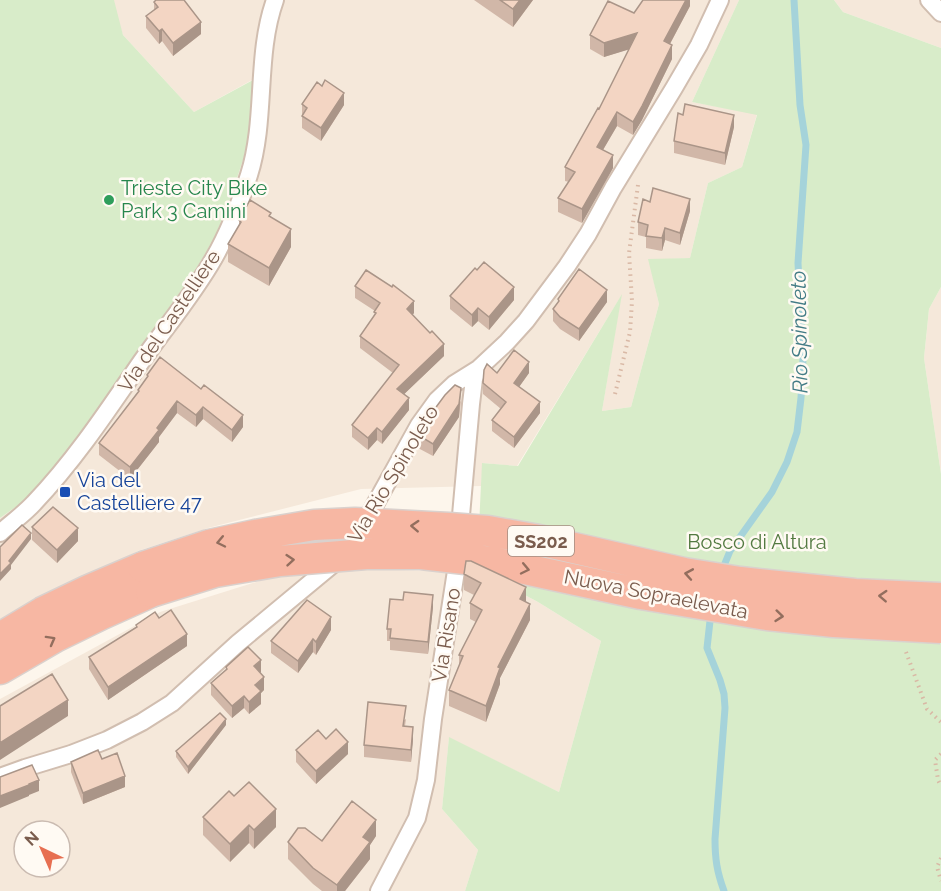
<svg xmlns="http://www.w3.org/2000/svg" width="941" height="891" font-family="Raleway,sans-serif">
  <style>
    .residential { fill: #f5e8da; fill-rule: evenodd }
    .green { fill: #d8ecc9 }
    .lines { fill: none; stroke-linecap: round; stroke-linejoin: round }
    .stream { stroke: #a5d3da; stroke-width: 7 }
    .street-casing { stroke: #d1beb0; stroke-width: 20 }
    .highway-casing { stroke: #dad1cd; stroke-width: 33 }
    .path { stroke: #d9b8a5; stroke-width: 4; stroke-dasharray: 1.5 4.5; stroke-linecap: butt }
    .street { stroke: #fff; stroke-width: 16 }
    .highway { stroke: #f7b7a3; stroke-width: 30 }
    .highway-bridge-casing { stroke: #dad1cd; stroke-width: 33; stroke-linecap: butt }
    .highway-bridge { stroke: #f7b7a3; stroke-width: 30 }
    .wall { fill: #d1b7a8 }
    .shaded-wall { fill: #aa9588 }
    .building { fill: #f3d5c3; stroke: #aa9588; stroke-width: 1.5 }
    .oneway { stroke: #936e5e }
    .leisure-dot { fill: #2e9e5b; stroke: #fffaf3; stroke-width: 2 }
    .transit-dot { fill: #1a4fb4; stroke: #fffaf3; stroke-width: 2 }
    .labels { text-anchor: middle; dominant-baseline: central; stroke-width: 5; stroke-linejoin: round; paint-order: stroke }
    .shield { fill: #fffaf3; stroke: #a28b7f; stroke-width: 1.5 }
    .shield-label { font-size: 18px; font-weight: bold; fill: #7a5c4d }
    .leisure-label { font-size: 20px; fill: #27864d; stroke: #fffaf3; text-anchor: start }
    .street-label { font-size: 20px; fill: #7a5c4d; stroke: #fffaf3 }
    .transit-label { font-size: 20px; fill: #164399; stroke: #fffaf3; text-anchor: start }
    .park-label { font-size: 20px; fill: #537a41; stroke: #fffaf3 }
    .water-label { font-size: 21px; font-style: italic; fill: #437c86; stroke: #fffaf3 }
  </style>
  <rect width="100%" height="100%" fill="#fdf6ec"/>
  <path class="residential" d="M111,0H739L692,102L757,114L742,167L708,183L690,258L649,260L659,304L631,407L602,411L621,296L517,466L483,463L481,486L361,489L208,528L138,551L0,620V518L27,499L88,427L134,357L188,281L204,256L216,234L228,205L244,157L248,138L252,80L194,112L123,35Z
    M834,0H941V48L843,12Z
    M941,287V474L924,358L929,309Z
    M362,569L464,572L477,570L538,602L601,641L559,792L449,738L442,809L478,850L465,891H0V699L160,612L272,577ZM24,831H60V867H24Z"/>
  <path class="green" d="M0,0H114L123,35L194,112L253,80L248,138L244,157L228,205L216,234L204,256L188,281L134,357L88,427L46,479L27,499L0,518Z
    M739,0H834L843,12L941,48V287L929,309L924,358L941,474V891H465L478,850L442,809L449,737L559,792L601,641L538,602L477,570L482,463L518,466L622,294L602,411L631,407L659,304L648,259L690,258L708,183L742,167L757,115L692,102Z"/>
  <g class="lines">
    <path class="stream" d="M721,573L730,551L772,492L787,462L797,432L801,398L803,359L798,263L806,145L800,105L794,0
      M711,612L707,648L720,680L724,694L725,708L715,839C715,859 717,872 724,891"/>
    <g class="street-casing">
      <path id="street" d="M929,0L941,13
        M0,533C11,523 24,514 34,503C75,460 108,410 141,362C165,328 193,295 214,258C229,232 240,203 249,175C267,118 255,56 275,0
        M0,777L25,768L71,754L107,740L142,722L172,703L238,643L344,555L352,546L419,425L437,400L454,384L478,369L507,342L526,321L567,266L588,234L613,188L674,88L699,45L720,0
        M379,891L417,818L426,780L433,719L456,571L471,404L474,379L478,369"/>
    </g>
    <g class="highway-casing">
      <path id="highway" d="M0,638L43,612L89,590L143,567
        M0,669L55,637L102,614L151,592"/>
    </g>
    <path class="path" d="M615,394L630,332L632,301L629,253L638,185
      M906,652L927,709L941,722
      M941,754L935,760L938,780L941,786
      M941,858L937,867L941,881"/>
    <use href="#street" class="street"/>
    <use href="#highway" class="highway"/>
    <g class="highway-bridge-casing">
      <path id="highway-bridge" d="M143,567L209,545L255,535L314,525L355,523L449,528L488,531L539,540L684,573L740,582L855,594L941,598
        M151,592L215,572L280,561L366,554H421L492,562L641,594L767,615L834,622L941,628"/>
    </g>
    <use href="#highway-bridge" class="highway-bridge"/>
  </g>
  <path class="wall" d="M474,0H533L513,27Z
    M686,0H690V6L670,44L672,59L642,120L633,135L617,126L603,150L613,168L582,223L558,212V198L569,182L565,181V167L599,109L629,49L604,57L590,49V35L634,13Z
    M154,2L201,34L173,56L162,41L159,44L146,28V16L154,10Z
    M302,104L344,105L321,141L302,128Z
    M683,115L734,127L725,165L674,153V141Z
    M650,202L690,211L680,245L665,240L662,251L646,248V237L638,235V222Z
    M271,217L291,247L269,286L228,262V244L239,226V220Z
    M355,286L414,313L412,315L444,356L404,394L409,410L382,444L377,440L368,450L352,437V425L393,373L360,348V336L374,316L375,311L355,298Z
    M450,296L514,300L489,330L478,321L472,327L450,309Z
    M558,299L607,302L579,341L560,329L553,321V309L558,303Z
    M497,373H529L519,387L540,413L514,448L492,431V420L501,409L483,394V383Z
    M147,375L243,427L232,442L203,419L196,427L177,413L159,437V442L130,479L99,455V443L138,392V390L147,378Z
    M461,401L459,417L433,456L418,448V435Z
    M32,527L78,541L57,563L32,540Z
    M464,574L526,602L530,620L500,678V684L486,722L449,706V690L459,666V655L476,622L470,619V603L474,595L464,590Z
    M403,600L433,607L428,654L390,650V641H387V629Z
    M159,618L187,646L108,700L89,669V657L136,627V625Z
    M331,630L316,655L313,652L298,673L271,653V641Z
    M226,667L261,672L260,673L264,690L261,693V704L249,714L244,708L232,718L211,695V683L226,671Z
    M406,719L405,726L413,739L411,762L364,757V745Z
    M226,725L188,774L176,757V751Z
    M326,739L348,754L316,784L296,762V750Z
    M102,759L125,787L83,804L71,772V762Z
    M234,796L276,827L254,849L249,843L230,862L203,835V817Z
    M376,836L370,845V859L345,891H322L313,884L288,859V842Z"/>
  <path class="shaded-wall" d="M520,0H533L513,27V9Z
    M686,0H690V6L664,55V41Z
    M201,22V34L173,56V43Z
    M162,29V41L159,44V31Z
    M637,33V47L604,57V43Z
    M672,45V59L642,120L633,135V122Z
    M344,93V105L321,141V128Z
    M617,112V126L597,160V147Z
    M734,115V127L725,165V153Z
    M613,155V168L582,223V209Z
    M690,199V211L680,245V233Z
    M665,228V240L662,251V238Z
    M291,229V247L269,286V268Z
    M514,287V300L489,330V317Z
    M607,290V302L579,341V329Z
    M414,301V313L407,322V309Z
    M478,308V321L472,327V315Z
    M444,344V356L397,401V389Z
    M529,362V373L514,394V383Z
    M461,388L459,417L433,456V444Z
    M409,398V410L382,444V432Z
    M177,401V413L159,437V442L130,479V467L157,428Z
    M540,402V413L514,448V437Z
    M203,407V419L196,427V415Z
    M243,415V427L232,442V430Z
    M377,428V440L368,450V438Z
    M78,528V541L57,563V550Z
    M31,533V539L11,565V569L0,581V574L9,561Z
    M526,587V603L520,599Z
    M433,595V607L428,654V642Z
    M530,604V620L500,678V684L486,722V706L498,667Z
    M331,617V630L316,655V642Z
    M187,634V646L108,700V687Z
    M313,639V652L298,673V661Z
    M261,660V672L254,679V666Z
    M264,677V690L261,693V704L249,714V702L255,685Z
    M244,696V708L232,718V706Z
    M68,700V716L0,760V743Z
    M226,719V725L188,774V767Z
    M413,727V739L411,762V750Z
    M348,742V754L316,784V771Z
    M125,776V787L83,804V793Z
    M39,780V791L29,795V796L0,808V796Z
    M276,809V827L254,849V830Z
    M376,820V836L370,845V859L345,891H337V885L363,837Z
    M249,825V843L230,862V844Z"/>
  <path class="building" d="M156,0H184L201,22L173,43L162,29L159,31L146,16L158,7L154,2Z
    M500,0H520L513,9Z
    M643,0H686L664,41L672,45L642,106L633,122L617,112L597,147L613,155L582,209L558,198L575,172L565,167L598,108L599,109L637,33L604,43L590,35L608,1L634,13Z
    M325,80L344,93L321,128L302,116L307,108L302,104L317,82L322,86Z
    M685,104L734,115L725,153L674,141L678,113L683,115Z
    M653,188L690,199L680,233L665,228L662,238L646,236L648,225L638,222L643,199L650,202Z
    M250,200L271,213L269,216L291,229L269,268L228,244L241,222L239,220Z
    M484,262L514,287L489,317L478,308L472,315L450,296L475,268L477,270Z
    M579,269L607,290L579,329L560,317L553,309L559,301L558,299Z
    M366,270L392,287L393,285L414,301L407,309L430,333L432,331L444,344L397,389L409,398L382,432L377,428L368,438L352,425L399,365L360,336L376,313L374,312L380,303L355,286Z
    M514,350L529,362L514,383L540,402L514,437L492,420L506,402L483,383L484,370L487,364L497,373Z
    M160,357L201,389L204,385L243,415L232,430L203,407L196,415L177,401L157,428L159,430L130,467L99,443L139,391L138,390L148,376L147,375Z
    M455,385L461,388L459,404L433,444L418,435L428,418L445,395Z
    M53,507L78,528L57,550L32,527Z
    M22,525L31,533L9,561L11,563L0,574V547Z
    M466,561H471L526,587L520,599L530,604L498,667L500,668L486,706L449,690L463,656L459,655L482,610L470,603L481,583L464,574Z
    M404,592L433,595L428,642L390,638L391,629H387L390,599L403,600Z
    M307,600L331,617L316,642L313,639L298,661L271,641Z
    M171,610L187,634L108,687L89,657L137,627L136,625L155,612L159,618Z
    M248,647L261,660L254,666L264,677L255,685L261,691L249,702L244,696L232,706L211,683L227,669L226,667Z
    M52,674L68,700L0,743V706Z
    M368,702L406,706L403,726L413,727L411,750L364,745Z
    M220,713L226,719L188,767L176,751Z
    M336,729L348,742L316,771L296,750L318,730L326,739Z
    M98,750L102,759L117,753L125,776L83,793L71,762Z
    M32,765L39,780L29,784V785L0,796V777Z
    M249,782L276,809L254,830L249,825L230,844L203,817L229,791L234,796Z
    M352,801L376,820L363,837L370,842L337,885L313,868L288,842L298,828H305L322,841Z"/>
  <defs><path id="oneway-chevron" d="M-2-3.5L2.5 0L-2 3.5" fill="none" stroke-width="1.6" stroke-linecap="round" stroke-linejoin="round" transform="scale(1.5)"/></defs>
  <g class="oneway">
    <use href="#oneway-chevron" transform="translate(415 526) rotate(-177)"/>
    <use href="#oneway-chevron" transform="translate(221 542) rotate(168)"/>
    <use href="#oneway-chevron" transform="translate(290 560) rotate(-5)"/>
    <use href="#oneway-chevron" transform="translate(525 569) rotate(12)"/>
    <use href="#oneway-chevron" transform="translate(689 574) rotate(-170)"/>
    <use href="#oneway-chevron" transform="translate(883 596) rotate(-177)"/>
    <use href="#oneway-chevron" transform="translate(779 616) rotate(6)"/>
    <use href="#oneway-chevron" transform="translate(51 640) rotate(-29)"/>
  </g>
  <circle class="leisure-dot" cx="109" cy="200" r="6"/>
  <rect class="transit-dot" x="59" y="486" width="12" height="12" rx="3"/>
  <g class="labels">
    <rect class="shield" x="508" y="526" width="66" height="30" rx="4.5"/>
    <g class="shield-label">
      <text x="541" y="541">SS202</text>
    </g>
    <g class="leisure-label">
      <text x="121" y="188">Trieste City Bike<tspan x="121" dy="23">Park 3 Camini</tspan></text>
    </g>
    <g class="street-label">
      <text transform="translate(169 321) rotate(-56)">Via del Castelliere</text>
      <text transform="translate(393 474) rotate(-59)">Via Rio Spinoleto</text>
      <text transform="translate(656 594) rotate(11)">Nuova Sopraelevata</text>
      <text transform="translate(446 635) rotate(-81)">Via Risano</text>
    </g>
    <g class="transit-label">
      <text x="77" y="480">Via del<tspan x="77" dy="23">Castelliere 47</tspan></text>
    </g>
    <g class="park-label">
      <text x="757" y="542">Bosco di Altura</text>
    </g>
    <g class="water-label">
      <text transform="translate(799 332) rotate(-91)">Rio Spinoleto</text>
    </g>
  </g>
  <g transform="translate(42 849) rotate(316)"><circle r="28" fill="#fffaf3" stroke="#cabbb1" stroke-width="1.5"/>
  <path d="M0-4.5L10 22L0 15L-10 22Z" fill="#e76f51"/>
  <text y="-9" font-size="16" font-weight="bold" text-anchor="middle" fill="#7a5c4d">N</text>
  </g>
</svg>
